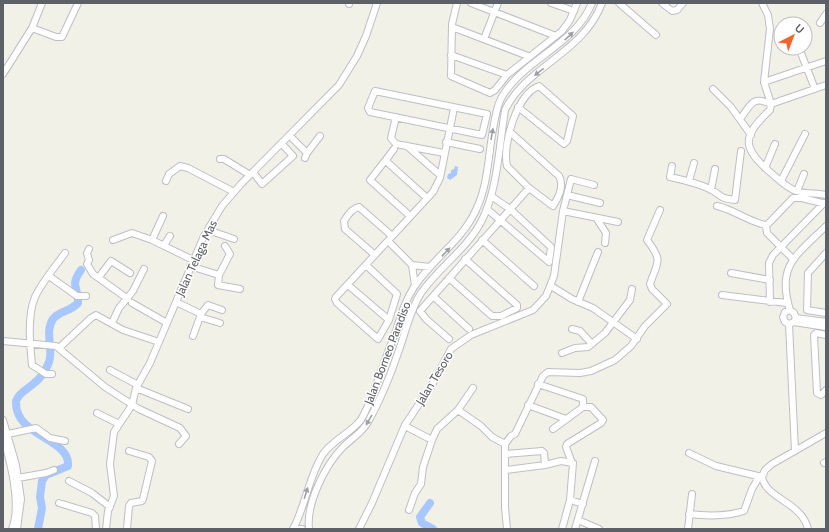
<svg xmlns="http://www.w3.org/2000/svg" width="829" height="532" font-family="Cabin,sans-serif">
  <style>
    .water { fill: #a9c7ff }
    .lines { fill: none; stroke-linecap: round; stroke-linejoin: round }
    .river { stroke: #a9c7ff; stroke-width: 8 }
    .minor-casing { stroke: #bebfc6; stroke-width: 8 }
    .minor { stroke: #fff; stroke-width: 6 }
    .oneway { fill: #9ea0a4 }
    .labels { text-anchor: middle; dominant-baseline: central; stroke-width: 3; stroke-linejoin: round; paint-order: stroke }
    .street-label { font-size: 12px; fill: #5e6068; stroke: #fff }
  </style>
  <rect width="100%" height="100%" fill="#f1f1e7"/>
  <path class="water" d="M455,166L458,167L457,175L450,180L447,178L448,174L451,173V170L454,169Z"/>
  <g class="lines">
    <path class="river" d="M430,503L420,517L422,523L433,529
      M38,529L42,508L40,497L42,481L46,475L68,466C71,438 14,437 16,401C19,392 27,390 33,384C40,379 46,370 49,362C54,348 44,333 53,319C60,310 70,312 78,303C79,286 69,287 81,270"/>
    <g class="minor-casing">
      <path id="minor" d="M457,3L452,24L451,76L490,93L495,90L507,75L562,31L570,20L577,3
        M471,3L556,36
        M551,3L574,11
        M619,3L656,35
        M662,3L672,11L677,10L683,3
        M762,3L768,15L770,29L764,82
        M349,4V3
        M820,23L826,14
        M452,27L528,56
        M32,28L56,37H62L78,3
        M484,39L498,3
        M801,53L815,89
        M451,55L507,75
        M3,74L32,28L42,3
        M826,85L771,104L770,110C741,137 742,148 771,173C778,179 787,188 796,191C805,194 816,193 826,195
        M713,89L731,107L751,135
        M375,91L487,114L482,135L370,112L368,108Z
        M771,104L764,82L826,61
        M396,117L391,138L396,144L444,153
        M740,119C751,105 752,95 771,104
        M510,132L559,176C564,185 559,197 553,206L529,188L507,166C502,144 517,94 539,86L573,116L567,141L564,144L518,107
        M290,136L307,153
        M446,142L480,149
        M407,146L440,175
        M305,158L307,153L320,136
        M220,159H224L250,175
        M385,161L394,149
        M672,166L670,177C684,180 697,183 710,189C723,196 718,198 735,200L741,151
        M765,168L775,144
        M253,172L262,184L293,156L282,144
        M166,181L169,174L180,166L188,168L234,192
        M689,181L694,163
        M781,181L805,134
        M711,190L715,169
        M797,191L804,174
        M567,195L600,203
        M717,206C735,210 749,222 766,225
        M487,209L549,262L551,247L510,209L491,196
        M563,211L571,179L594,185
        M163,216L152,240L193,260
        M410,216L370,180L384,162H387L427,198
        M597,219L606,233L605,243
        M208,230L234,239
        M113,240L132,233L152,240
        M482,240L534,286
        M388,241L412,265L415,286
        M164,245L170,236
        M89,249L87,253L89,260L87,264L93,274L128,299
        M826,253L808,273L807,310L826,313
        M375,255L345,229L344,221C347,216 353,208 359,207L392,236
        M793,259L767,233L766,226L793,198H802L826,204
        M366,265L397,294L389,320L378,339L337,303L335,299L336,297L433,192L440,178L454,108
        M412,265L430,267
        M190,266L219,275L218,285L240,289
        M731,273L770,280
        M219,275L230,254L225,246
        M49,276L77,296H86
        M99,277L111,261L130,273
        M449,278L492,316H501L517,308V305L465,259
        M348,285L389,320
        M551,286L572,299L593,308L637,339
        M722,295L787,303
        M433,296L469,329
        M176,302L201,314L193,336
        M578,302L598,252
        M770,302L769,263L773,255L824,203
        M132,303L167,323
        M790,310L785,312L783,317L785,322L789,324L794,322L796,318L794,313L790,310C776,265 797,255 826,226
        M201,314L208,305L222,310
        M200,317L220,323
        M796,318L826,322
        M794,322L826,327
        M112,323L119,308L133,291L144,269
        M789,324L795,451
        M572,329L580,331L592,344
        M826,335L816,333L814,335L817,393L821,395L826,390
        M449,339L426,319L420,311L529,188
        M3,341L56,346L105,387L139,409L180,428L186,436L179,444
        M59,348L91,318L96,315L123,330L159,342
        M562,353L575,348L588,347L605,333L630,300L632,289
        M110,370L138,385
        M52,374H46L32,365C30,345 27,316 35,297C42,282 55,267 65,253
        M538,384L583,399V407L553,429
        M136,388L188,409
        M528,405L566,419
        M458,410L481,426L492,437L505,444
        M97,413L119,424
        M3,420L16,465L21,499L17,529
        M405,426L432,440L437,429L458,410L473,388
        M8,434L36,428L50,438L65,441
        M3,436C10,461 22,504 12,529
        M689,453L716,466L762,477
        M506,454L542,451L544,453L545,465
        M572,463L566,447L567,444L601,423L603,420L591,407H583
        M824,463L826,462
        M506,470L545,465L561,461L573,463L570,500L562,529
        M18,478L46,473L54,470
        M69,481L92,493L110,507
        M570,500L583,504
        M59,503L92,513L95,516L96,529
        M409,510L415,493L421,484L423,467L432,440
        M689,514C706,516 728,516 744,511L752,489L759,477
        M578,520L599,529
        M106,529L108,511L114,496L110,464L114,432L132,405L136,388L150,363L204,236L222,206L241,184L339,85L357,56L366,36L377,3
        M127,529L129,506L131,503L142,501L143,499L152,461L149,457L129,451
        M293,529C306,505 308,478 323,454C333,440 349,434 360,421C363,417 365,412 367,408C378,382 386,356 396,331C401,315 405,301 414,287C433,258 462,241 476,210C489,183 488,153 494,124C496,114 497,104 503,95C526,58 575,45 592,3
        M296,529H302
        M309,529C306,504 325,465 343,447C351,439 363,432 368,422C381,399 391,374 399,350C406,331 410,310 421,293C439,267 466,250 481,222C498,190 499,146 505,110C526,66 583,54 602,3
        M359,529L372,503L405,425L433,383L451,349L471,335L533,310L546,296L554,276L563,211L618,222
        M507,529L505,507V444L511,436L515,434L543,376L548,372L580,373L591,371L615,360L631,346L645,326L667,304L652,289L650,284C657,262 664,262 647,240L660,210
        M575,529L595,461
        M688,529L692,494
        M808,529C802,502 766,499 762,477L765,470L772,464L826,433"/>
    </g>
    <use href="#minor" class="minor"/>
  </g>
  <defs><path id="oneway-solid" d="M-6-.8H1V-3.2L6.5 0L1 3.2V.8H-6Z"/></defs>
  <g class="oneway">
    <use href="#oneway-solid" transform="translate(569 36) rotate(-43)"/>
    <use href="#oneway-solid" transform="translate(539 72) rotate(142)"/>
    <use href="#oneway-solid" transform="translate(492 134) rotate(-80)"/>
    <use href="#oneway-solid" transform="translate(446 252) rotate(-47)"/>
    <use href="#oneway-solid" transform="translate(369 420) rotate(120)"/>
    <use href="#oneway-solid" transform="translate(306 493) rotate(-73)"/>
  </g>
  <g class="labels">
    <g class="street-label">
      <text transform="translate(196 258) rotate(-65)">Jalan Telaga Mas</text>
      <text transform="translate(387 353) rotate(-69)">Jalan Borneo Paradiso</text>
      <text transform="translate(434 378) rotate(-59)">Jalan Tesoro</text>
    </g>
  </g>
  <rect width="829" height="532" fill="none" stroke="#5e6068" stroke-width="8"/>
  <g transform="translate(793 36) rotate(42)"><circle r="19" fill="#ffffff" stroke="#bfbfc3"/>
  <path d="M0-3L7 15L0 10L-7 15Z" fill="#f4652a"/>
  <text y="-6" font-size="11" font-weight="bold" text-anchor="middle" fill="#5e6068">U</text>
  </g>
</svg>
